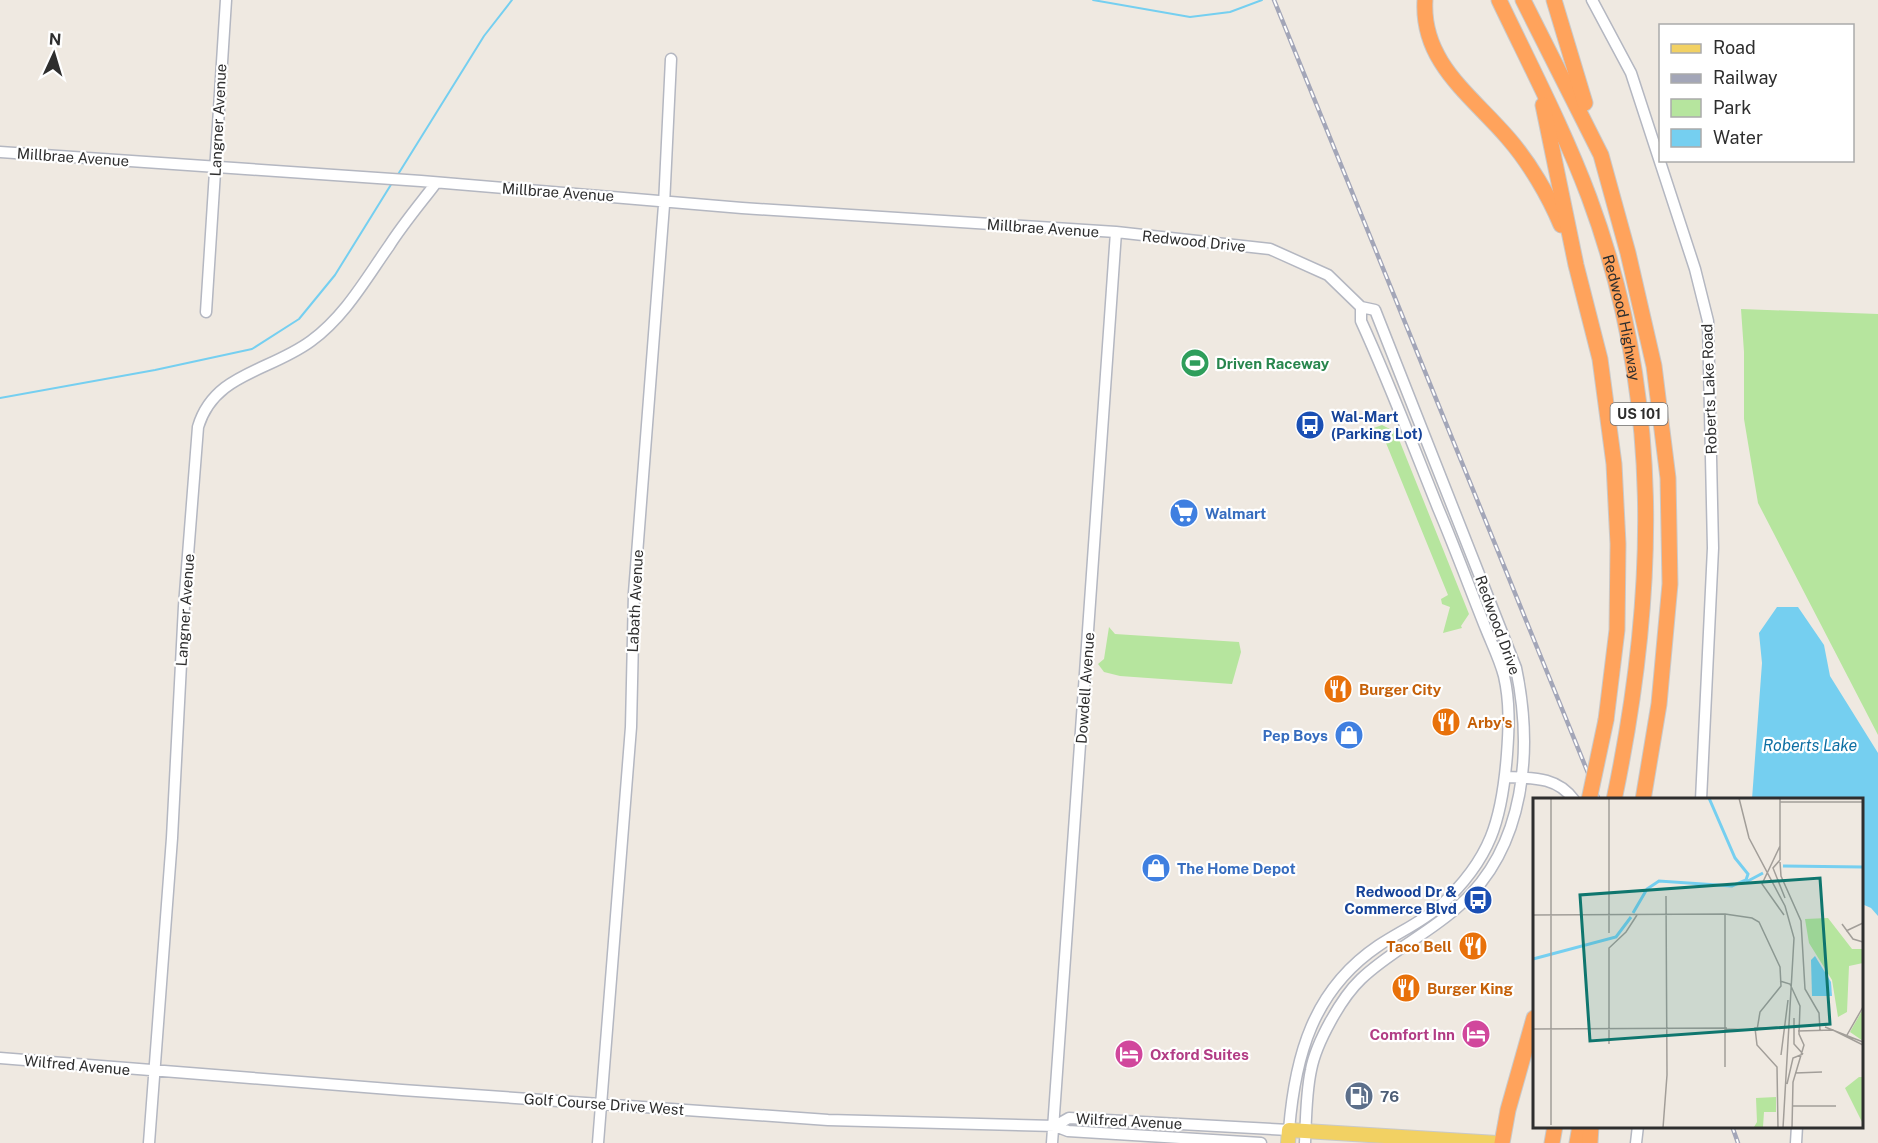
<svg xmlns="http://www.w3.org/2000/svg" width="1878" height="1143" font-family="'Public Sans',sans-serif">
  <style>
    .green { fill: #b6e59e }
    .water { fill: #75cff0 }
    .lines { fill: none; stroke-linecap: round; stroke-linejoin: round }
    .stream { stroke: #75cff0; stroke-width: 2 }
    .minor-casing { stroke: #b4b7c1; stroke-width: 13 }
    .major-casing { stroke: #c9c9c9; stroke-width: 16 }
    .highway-casing { stroke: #c9c9c9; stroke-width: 17 }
    .minor { stroke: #fff; stroke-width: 10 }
    .major { stroke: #f2d163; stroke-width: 14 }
    .highway { stroke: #ffa35c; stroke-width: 15 }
    .rail-casing { stroke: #a3a6b8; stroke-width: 4.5 }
    .rail { stroke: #fff; stroke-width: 2; stroke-dasharray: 7; stroke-linecap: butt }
    .highway-bridge-casing { stroke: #c9c9c9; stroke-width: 17; stroke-linecap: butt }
    .highway-bridge { stroke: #ffa35c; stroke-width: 15 }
    .labels { text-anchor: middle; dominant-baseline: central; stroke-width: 4.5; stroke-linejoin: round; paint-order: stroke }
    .shield { fill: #fff; stroke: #6d6d6d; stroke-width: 1.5 }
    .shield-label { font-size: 14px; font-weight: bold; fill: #2e2e2e }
    .street-label { font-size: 15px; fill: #2e2e2e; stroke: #fff }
    .leisure-label { font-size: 15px; font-weight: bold; fill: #27864d; stroke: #fff; text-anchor: start }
    .transit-label { font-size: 15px; font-weight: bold; fill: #164399; stroke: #fff; text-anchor: start }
    .shop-label { font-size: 15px; font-weight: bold; fill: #366cbe; stroke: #fff; text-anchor: start }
    .food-label { font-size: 15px; font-weight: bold; fill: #c56008; stroke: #fff; text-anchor: start }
    .hotel-label { font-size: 15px; font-weight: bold; fill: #b23c85; stroke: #fff; text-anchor: end }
    .service-label { font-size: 15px; font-weight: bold; fill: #4e5e75; stroke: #fff; text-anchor: start }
    .water-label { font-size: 16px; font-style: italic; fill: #0d6fa3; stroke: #fff }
    .inset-river { fill: none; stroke: #75cff0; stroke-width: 3 }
    .inset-road { fill: none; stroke: #a29e99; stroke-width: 1.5 }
    .view { fill: #0f766e; fill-opacity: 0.15; stroke: #0f766e; stroke-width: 3 }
    .inset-edge { fill: none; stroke: #2e2e2e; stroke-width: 3 }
  </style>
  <rect width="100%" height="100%" fill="#efe9e1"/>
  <path class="green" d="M1741,309L1878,314V735L1758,503L1744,419V352Z
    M1382,425L1396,432L1469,614L1461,626L1462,628L1443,633L1450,607L1442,604L1441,599L1448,595L1386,443L1388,440L1384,432L1368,430Z
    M1109,627L1115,634L1239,642L1241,652L1232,684L1120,676L1104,672L1098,664L1104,659Z"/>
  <path class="water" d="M1777,607H1798L1824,645L1830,676L1878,753V916L1871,908L1862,904V800L1752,799L1762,663L1759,633Z"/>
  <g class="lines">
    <path class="stream" d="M1093,0L1190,17L1230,12L1262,0
      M397,176L484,36L512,0
      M0,398L155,370L252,349L299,319L335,275L392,183"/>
    <g class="minor-casing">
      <path id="minor" d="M1592,0L1631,73L1695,269L1708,321L1713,548L1701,800
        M0,152L421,181L742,208L1116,232L1270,249L1328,275L1361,307L1375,310L1516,668C1533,749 1526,846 1460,905C1430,933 1390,951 1361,979C1341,998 1316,1043 1311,1070C1306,1093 1306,1119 1305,1143
        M206,312L226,0
        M1505,777C1531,778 1557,776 1574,800
        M0,1058L402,1090L828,1120L1055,1126L1068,1131L1261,1143
        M1055,1126L1069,1118L1289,1130C1295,1056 1313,990 1378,946C1399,932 1422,922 1440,906C1491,859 1502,820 1507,754C1509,728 1510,702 1504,676C1500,660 1492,644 1486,629C1470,589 1455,548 1438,508C1413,446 1389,382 1361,321V307
        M149,1143L172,838L184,606L198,427C214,373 269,372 311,341C345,316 365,280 389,246C403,224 420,204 436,183
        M598,1143L631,727L634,593L664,205L671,59
        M1052,1143L1116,232
        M1636,1143L1638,1126
        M1796,1143L1797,1126"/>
    </g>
    <g class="major-casing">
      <path id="major" d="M1288,1143L1289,1130L1497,1143"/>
    </g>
    <g class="highway-casing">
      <g id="highway">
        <path d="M1425,0C1421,62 1471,95 1508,138C1529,162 1549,196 1561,225"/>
        <path id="s1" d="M1499,0C1530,65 1564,130 1589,197C1663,396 1657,595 1614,800"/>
        <path d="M1523,0L1601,155L1628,253L1654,366L1668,478L1670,584L1659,704L1643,800"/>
        <path d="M1554,0L1585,103"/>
        <path d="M1543,105L1576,265L1600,359L1614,464L1618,544L1617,630L1606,720"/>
        <path d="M1502,1143L1508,1110L1534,1018"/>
        <path d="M1552,1143L1555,1126"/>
        <path d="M1577,1143L1580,1126"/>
        <path d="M1590,1143L1591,1126"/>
      </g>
    </g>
    <use href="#minor" class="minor"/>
    <use href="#major" class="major"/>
    <use href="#highway" class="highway"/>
    <g class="rail-casing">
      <path id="rail" d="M1274,0L1599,800
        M1732,1126L1738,1143"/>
    </g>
    <use href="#rail" class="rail"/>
    <g class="highway-bridge-casing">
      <path id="highway-bridge" d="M1589,800L1606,720"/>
    </g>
    <use href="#highway-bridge" class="highway-bridge"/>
  </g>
  <defs>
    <g id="stadium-disc" transform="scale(1.5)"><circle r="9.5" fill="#2e9e5b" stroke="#fff"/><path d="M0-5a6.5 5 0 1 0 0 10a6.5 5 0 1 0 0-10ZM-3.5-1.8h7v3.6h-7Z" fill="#fff"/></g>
    <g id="bus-disc" transform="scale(1.5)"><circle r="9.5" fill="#1a4fb4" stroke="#fff"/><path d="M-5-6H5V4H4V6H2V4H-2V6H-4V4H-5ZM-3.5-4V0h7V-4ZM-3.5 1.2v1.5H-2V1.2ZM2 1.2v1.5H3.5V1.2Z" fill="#fff"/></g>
    <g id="supermarket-disc" transform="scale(1.5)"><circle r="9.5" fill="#3f7fe0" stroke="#fff"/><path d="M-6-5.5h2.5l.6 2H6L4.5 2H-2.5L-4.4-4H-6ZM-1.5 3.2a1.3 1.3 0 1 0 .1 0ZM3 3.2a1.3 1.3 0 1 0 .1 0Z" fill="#fff"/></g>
    <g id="restaurant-disc" transform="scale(1.5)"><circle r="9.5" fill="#e8710a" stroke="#fff"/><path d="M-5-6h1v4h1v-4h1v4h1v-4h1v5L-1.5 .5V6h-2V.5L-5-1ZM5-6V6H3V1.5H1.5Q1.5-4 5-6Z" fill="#fff"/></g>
    <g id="shop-disc" transform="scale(1.5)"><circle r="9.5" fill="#3f7fe0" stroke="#fff"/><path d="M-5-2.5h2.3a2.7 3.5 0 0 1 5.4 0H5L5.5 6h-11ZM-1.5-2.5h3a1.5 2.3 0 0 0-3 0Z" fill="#fff"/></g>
    <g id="hotel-disc" transform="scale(1.5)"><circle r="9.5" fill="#d1479c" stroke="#fff"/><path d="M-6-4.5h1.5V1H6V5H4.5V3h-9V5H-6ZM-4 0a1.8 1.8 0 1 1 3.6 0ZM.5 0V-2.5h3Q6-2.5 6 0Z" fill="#fff"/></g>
    <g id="fuel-disc" transform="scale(1.5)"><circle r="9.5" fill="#5c6f8a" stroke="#fff"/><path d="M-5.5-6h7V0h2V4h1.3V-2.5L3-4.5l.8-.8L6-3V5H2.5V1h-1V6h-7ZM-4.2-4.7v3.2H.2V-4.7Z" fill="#fff"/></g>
  </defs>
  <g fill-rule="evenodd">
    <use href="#stadium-disc" x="1195" y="363"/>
    <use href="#bus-disc" x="1310" y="425"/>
    <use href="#supermarket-disc" x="1184" y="513"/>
    <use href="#restaurant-disc" x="1338" y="689"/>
    <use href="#restaurant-disc" x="1446" y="722"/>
    <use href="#shop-disc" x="1349" y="735"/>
    <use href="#shop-disc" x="1156" y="868"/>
    <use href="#bus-disc" x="1478" y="900"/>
    <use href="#restaurant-disc" x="1473" y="946"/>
    <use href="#restaurant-disc" x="1406" y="988"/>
    <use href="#hotel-disc" x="1476" y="1034"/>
    <use href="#hotel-disc" x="1129" y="1054"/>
    <use href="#fuel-disc" x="1359" y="1096"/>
  </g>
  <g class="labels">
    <rect class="shield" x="1610.5" y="403" width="57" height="22" rx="4.5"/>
    <g class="shield-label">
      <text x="1639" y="414">US 101</text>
    </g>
    <g class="street-label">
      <text transform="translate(218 120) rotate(-87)">Langner Avenue</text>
      <text transform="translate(73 157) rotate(4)">Millbrae Avenue</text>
      <text transform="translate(558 192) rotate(4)">Millbrae Avenue</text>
      <text transform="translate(1043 228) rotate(4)">Millbrae Avenue</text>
      <text transform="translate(1194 241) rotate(6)">Redwood Drive</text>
      <text stroke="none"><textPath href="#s1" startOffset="342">Redwood Highway</textPath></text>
      <text transform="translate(1709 389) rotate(-92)">Roberts Lake Road</text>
      <text transform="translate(635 601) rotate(-87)">Labath Avenue</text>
      <text transform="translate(185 610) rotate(-86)">Langner Avenue</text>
      <text transform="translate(1498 625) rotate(70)">Redwood Drive</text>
      <text transform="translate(1085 688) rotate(-86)">Dowdell Avenue</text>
      <text transform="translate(77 1065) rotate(5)">Wilfred Avenue</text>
      <text transform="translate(604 1104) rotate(4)">Golf Course Drive West</text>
      <text transform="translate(1129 1121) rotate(3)">Wilfred Avenue</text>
    </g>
    <g class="leisure-label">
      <text x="1216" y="363">Driven Raceway</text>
    </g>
    <g class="transit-label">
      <text x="1331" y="416">Wal-Mart<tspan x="1331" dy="17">(Parking Lot)</tspan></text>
      <text x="1457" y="891" text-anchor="end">Redwood Dr &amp;<tspan x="1457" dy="17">Commerce Blvd</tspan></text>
    </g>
    <g class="shop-label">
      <text x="1205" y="513">Walmart</text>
      <text x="1328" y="735" text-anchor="end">Pep Boys</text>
      <text x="1177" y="868">The Home Depot</text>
    </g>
    <g class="food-label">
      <text x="1359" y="689">Burger City</text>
      <text x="1467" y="722">Arby's</text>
      <text x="1452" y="946" text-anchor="end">Taco Bell</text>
      <text x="1427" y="988">Burger King</text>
    </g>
    <g class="hotel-label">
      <text x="1455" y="1034">Comfort Inn</text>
      <text x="1150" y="1054" text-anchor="start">Oxford Suites</text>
    </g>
    <g class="service-label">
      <text x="1380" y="1096">76</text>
    </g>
    <g class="water-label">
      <text x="1810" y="745">Roberts Lake</text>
    </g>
  </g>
  <g transform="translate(1533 798)">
    <rect width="330" height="330" fill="#efe9e1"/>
    <path d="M295,120L319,151H330V165L316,168L314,214L305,219L299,182L276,145L272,121ZM330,211V243L317,234ZM326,279H330V326L312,290ZM243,299V314H231L230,329H221L224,324L223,300Z" fill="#b6e59e"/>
    <path d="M282,158L298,184L299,198H279L278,162Z" fill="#75cff0"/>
    <path class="inset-river" d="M250,68L330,69M213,84L230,75M100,115L114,91L126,83L199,88L213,82L215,76L202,60L176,0M0,161L83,139L98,119"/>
    <path class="inset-road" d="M76,0V135M206,0L216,40L252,108L261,140L250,330M247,4H330M247,48L229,86L251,117M247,62V0M247,62L240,70L252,100M247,64L248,78L268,123L272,191L286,215L287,232M192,116V269M0,117L192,116L219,120L226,124L247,169L248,188L227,214L224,232L192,231M309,126L320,141L330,144M313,133L330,125M247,183L257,186L267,208L266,236L271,247L260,284L259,330M261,220V246L270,256M292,229L330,244M0,231L194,230M265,233L300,232L330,247M314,237L330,209M76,246V150L93,134L104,117M248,257L255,202M262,275L289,274M254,286L260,260L270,256M259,308H303M18,327V0M130,330L134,277L133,98M245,330L244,269L224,247L222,230H249"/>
    <path class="view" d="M287,80L297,226L57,243L47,97Z"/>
    <rect width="330" height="330" class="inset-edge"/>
  </g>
  <rect x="1659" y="24" width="195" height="138" fill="#ffffff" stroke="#ababab" stroke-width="1.5"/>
  <rect x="1671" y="44" width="30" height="9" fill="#f2d163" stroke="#ababab" stroke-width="1.5"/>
  <text x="1713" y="54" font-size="18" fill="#2e2e2e">Road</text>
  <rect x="1671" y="74" width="30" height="9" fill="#a3a6b8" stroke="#ababab" stroke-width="1.5"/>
  <text x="1713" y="84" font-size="18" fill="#2e2e2e">Railway</text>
  <rect x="1671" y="99" width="30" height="18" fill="#b6e59e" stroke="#ababab" stroke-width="1.5"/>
  <text x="1713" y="114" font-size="18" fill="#2e2e2e">Park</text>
  <rect x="1671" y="129" width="30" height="18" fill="#75cff0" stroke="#ababab" stroke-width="1.5"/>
  <text x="1713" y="144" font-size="18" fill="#2e2e2e">Water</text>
  <g transform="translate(54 54) rotate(4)" stroke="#ffffff" stroke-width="4.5" paint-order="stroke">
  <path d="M0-4.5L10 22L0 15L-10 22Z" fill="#2e2e2e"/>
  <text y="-9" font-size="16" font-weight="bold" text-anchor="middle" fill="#2e2e2e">N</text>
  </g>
</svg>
